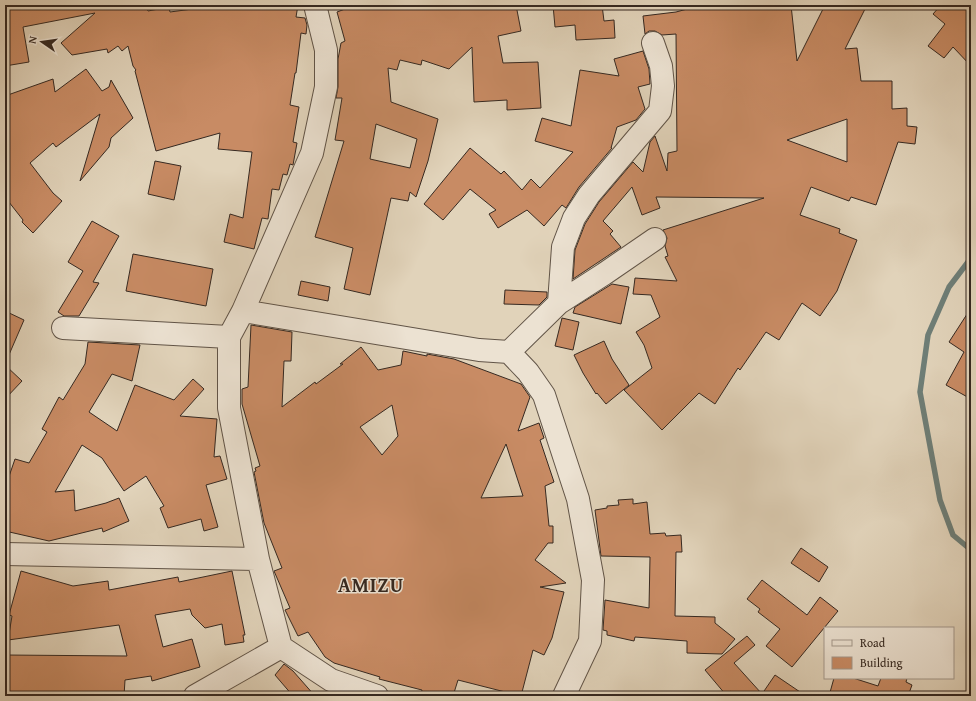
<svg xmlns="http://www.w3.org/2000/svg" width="976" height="701" font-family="'Gentium Book Plus',serif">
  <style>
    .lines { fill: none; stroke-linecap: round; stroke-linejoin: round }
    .stream { stroke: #6e7e77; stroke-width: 5.5 }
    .building { fill: #c88b64; stroke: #362921; fill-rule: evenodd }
    .minor-casing { stroke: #615447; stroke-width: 24 }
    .minor { stroke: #ece2d2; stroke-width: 22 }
    .labels { text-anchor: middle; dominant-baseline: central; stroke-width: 3; stroke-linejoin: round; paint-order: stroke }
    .district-label { font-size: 20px; font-weight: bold; letter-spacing: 1px; fill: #362921; stroke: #ece2d2 }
  </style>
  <rect width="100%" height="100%" fill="#e1d3ba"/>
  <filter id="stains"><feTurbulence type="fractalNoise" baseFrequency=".005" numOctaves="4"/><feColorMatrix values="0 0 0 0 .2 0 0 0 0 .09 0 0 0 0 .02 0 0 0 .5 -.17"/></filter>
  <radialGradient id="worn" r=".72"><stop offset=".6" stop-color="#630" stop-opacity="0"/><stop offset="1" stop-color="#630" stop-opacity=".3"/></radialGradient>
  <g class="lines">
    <path class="stream" d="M971,258L949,287L928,335L920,392L940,500L953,535L971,550"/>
  </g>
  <path class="building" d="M5,5H99V9L104,5H145L148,11L169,7L170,12L222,5H298L296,17L305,18L307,25L306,34L301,33L296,73H295L290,105L299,107L293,142L297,143L293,165L290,164L287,175L283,174L279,190L272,189L268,219L262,218L254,249L224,242L230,214L243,218L252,152L218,149L220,133L156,151L135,71L136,70L133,66L128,46L122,51L118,46L108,53L107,49L72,55L61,43L95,13L23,27L29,62L5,66Z
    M343,5H516L521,31L498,36L503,63L538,62L541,108L507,110V100L474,102L472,47L449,69L422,60L421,65L400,60L397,70L388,68L391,102L438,119L428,161L416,197L410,192L408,201L391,198L370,295L344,289L353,248L315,237L344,141L335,140L342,98H336L338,87V59L341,43L345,41L337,12L345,9ZM376,124L417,139L410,168L370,159Z
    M553,5H602L604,21L614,20L615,38L576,40L575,25L555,27Z
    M702,5H791L797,61L825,5H867L845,49L857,48L861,81H892V109L907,108V126L917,127L915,144L898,142L876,205L851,197L849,201L811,187L800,215L840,229L839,233L857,240L837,291L820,316L802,303L779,340L766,332L740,370L738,368L715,404L699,393L662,430L624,390L652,368L644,345L636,332L660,317L651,295L633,294L635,278L677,281L665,257L668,256L665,246L667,238L663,230L764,198L656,197L660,208L642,215L632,187L603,221L613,231L610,234L621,247L573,279L575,250L585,224L599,202L633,162L643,172L650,142L655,136L667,171L668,153L677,151L676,34L662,35L655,31H649L645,34L643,16L676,12ZM847,119V162L787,140Z
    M941,5H971V66L953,47L944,58L928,46L945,24L933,14Z
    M643,51L649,69L650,84L638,87L645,109L636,120L617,127L611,148H612L579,187L566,208L562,205L544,226L527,210L498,228L489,214L496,210L470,189L443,220L424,204L470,148L501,174L504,171L522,190L531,179L540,188L573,152L535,141L542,118L571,126L580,70L619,76L614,59Z
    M86,69L102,91L109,87L111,80L133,118L111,138L109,147L80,181L100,114L56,147L53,143L30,163L53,193L62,201L33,233L22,222L23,220L5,197V96L53,79L55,92Z
    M155,161L181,166L174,200L148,194Z
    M92,221L119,236L93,282L99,283L79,316H64L58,312L83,271L68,262Z
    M133,254L213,269L206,306L126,291Z
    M301,281L330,287L328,301L298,295Z
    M612,284L629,287L621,324L573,313L575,307Z
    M505,290L547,292V297L539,305L504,304Z
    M971,308V399L946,385L964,352L949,342Z
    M5,311L24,320L5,364Z
    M562,318L579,322L573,350L555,346Z
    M251,325L292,332L291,361H284L282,407L315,382L316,384L343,364H340L361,347L378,370L401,365L403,351L427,356V354L454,359L521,384L530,397L518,431L539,423L544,438L540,440L554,482L545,486L549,526H553V543H548L535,560L566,583L540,587L564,592L552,638L544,655L533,650L521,696L458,680L453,696H421L422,690L379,679L380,677L334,663L325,657L308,632L298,636L285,610L290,608L274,571L282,568L264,523L254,472L256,471L255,468L260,466L242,404V389L248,387ZM392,405L398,436L382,455L360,427ZM506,444L523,496L481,498Z
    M604,341L612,359L629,385L606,404L597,393L596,394L583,373L574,355Z
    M88,342L140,345L132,381L112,374L89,412L117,431L135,385L174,400L193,379L204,389L180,416L217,419L214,457L220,456L227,479L206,485L218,527L204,531L201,519L168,528L160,508L164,506L146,476L124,491L102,458L82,445L55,492L74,490L75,511L106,503L119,498L129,521L103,532L102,528L49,541L5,531V488L15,459L29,463L47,432L42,429L59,397L63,400L85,364Z
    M5,365L22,381L5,399Z
    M633,499V504L647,502L650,534L665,533L666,536L681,535L682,552H676L675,616L715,617V623L735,639L722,654L687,653V641L635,637L634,641L607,635V631L603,630L605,600L649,608L650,557L601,556L595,510L607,508V506L619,505L618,500Z
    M801,548L828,567L819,582L791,563Z
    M21,571L73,586L108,581L109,590L178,577L179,582L232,571L245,635H243L244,642L225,645L222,624L205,628L192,615L190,609L155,615L163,647L192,639L200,667L152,681L151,676L125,680L124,696H5V655L127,656L119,625L8,640L12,616L9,615Z
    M762,580L807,615L820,597L838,611L792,667L766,646L780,629L758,612L760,609L747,599Z
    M747,636L755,645L734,663L762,694L775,675L806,696H736L731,691L726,695L705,670Z
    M284,664L293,671L315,696H293L275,675Z
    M834,678H853L878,686L881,678H907L906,682L912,685L908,696H829Z"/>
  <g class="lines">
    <g class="minor-casing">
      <path id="minor" d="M315,5L326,50V87L312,153L243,311L229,337V408L258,559L281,647L331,680L377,696
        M559,303L604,274L655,239
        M243,311L479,350L509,352L528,372L544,395L578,499L593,580L590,641L564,696
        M63,328L229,337
        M509,352L559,303L563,247L574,218L589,195L660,111L663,86L661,66L653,43
        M5,554L258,559
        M195,696L281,647"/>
    </g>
    <use href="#minor" class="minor"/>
  </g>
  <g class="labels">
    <g class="district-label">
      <text x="371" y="584">AMIZU</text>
    </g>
  </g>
  <rect width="976" height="701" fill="none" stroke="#e1d3ba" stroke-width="20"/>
  <rect x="6" y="6" width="964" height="689" fill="none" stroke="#362921" stroke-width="2"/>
  <rect x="10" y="10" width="956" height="681" fill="none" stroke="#362921"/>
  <rect x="824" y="627" width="130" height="52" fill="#ece2d2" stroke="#a3988b"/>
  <rect x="832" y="640" width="20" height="6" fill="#ece2d2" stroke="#a3988b"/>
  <text x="860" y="647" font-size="12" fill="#362921">Road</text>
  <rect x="832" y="657" width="20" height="12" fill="#c88b64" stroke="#a3988b"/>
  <text x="860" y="667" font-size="12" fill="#362921">Building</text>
  <g transform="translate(42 42) rotate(283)" stroke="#ece2d2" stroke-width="3" paint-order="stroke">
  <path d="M0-3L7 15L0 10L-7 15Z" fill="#362921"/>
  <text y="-6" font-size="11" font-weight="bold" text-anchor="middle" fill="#362921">N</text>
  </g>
  <rect width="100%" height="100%" filter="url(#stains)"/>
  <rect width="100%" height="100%" fill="url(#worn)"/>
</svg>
